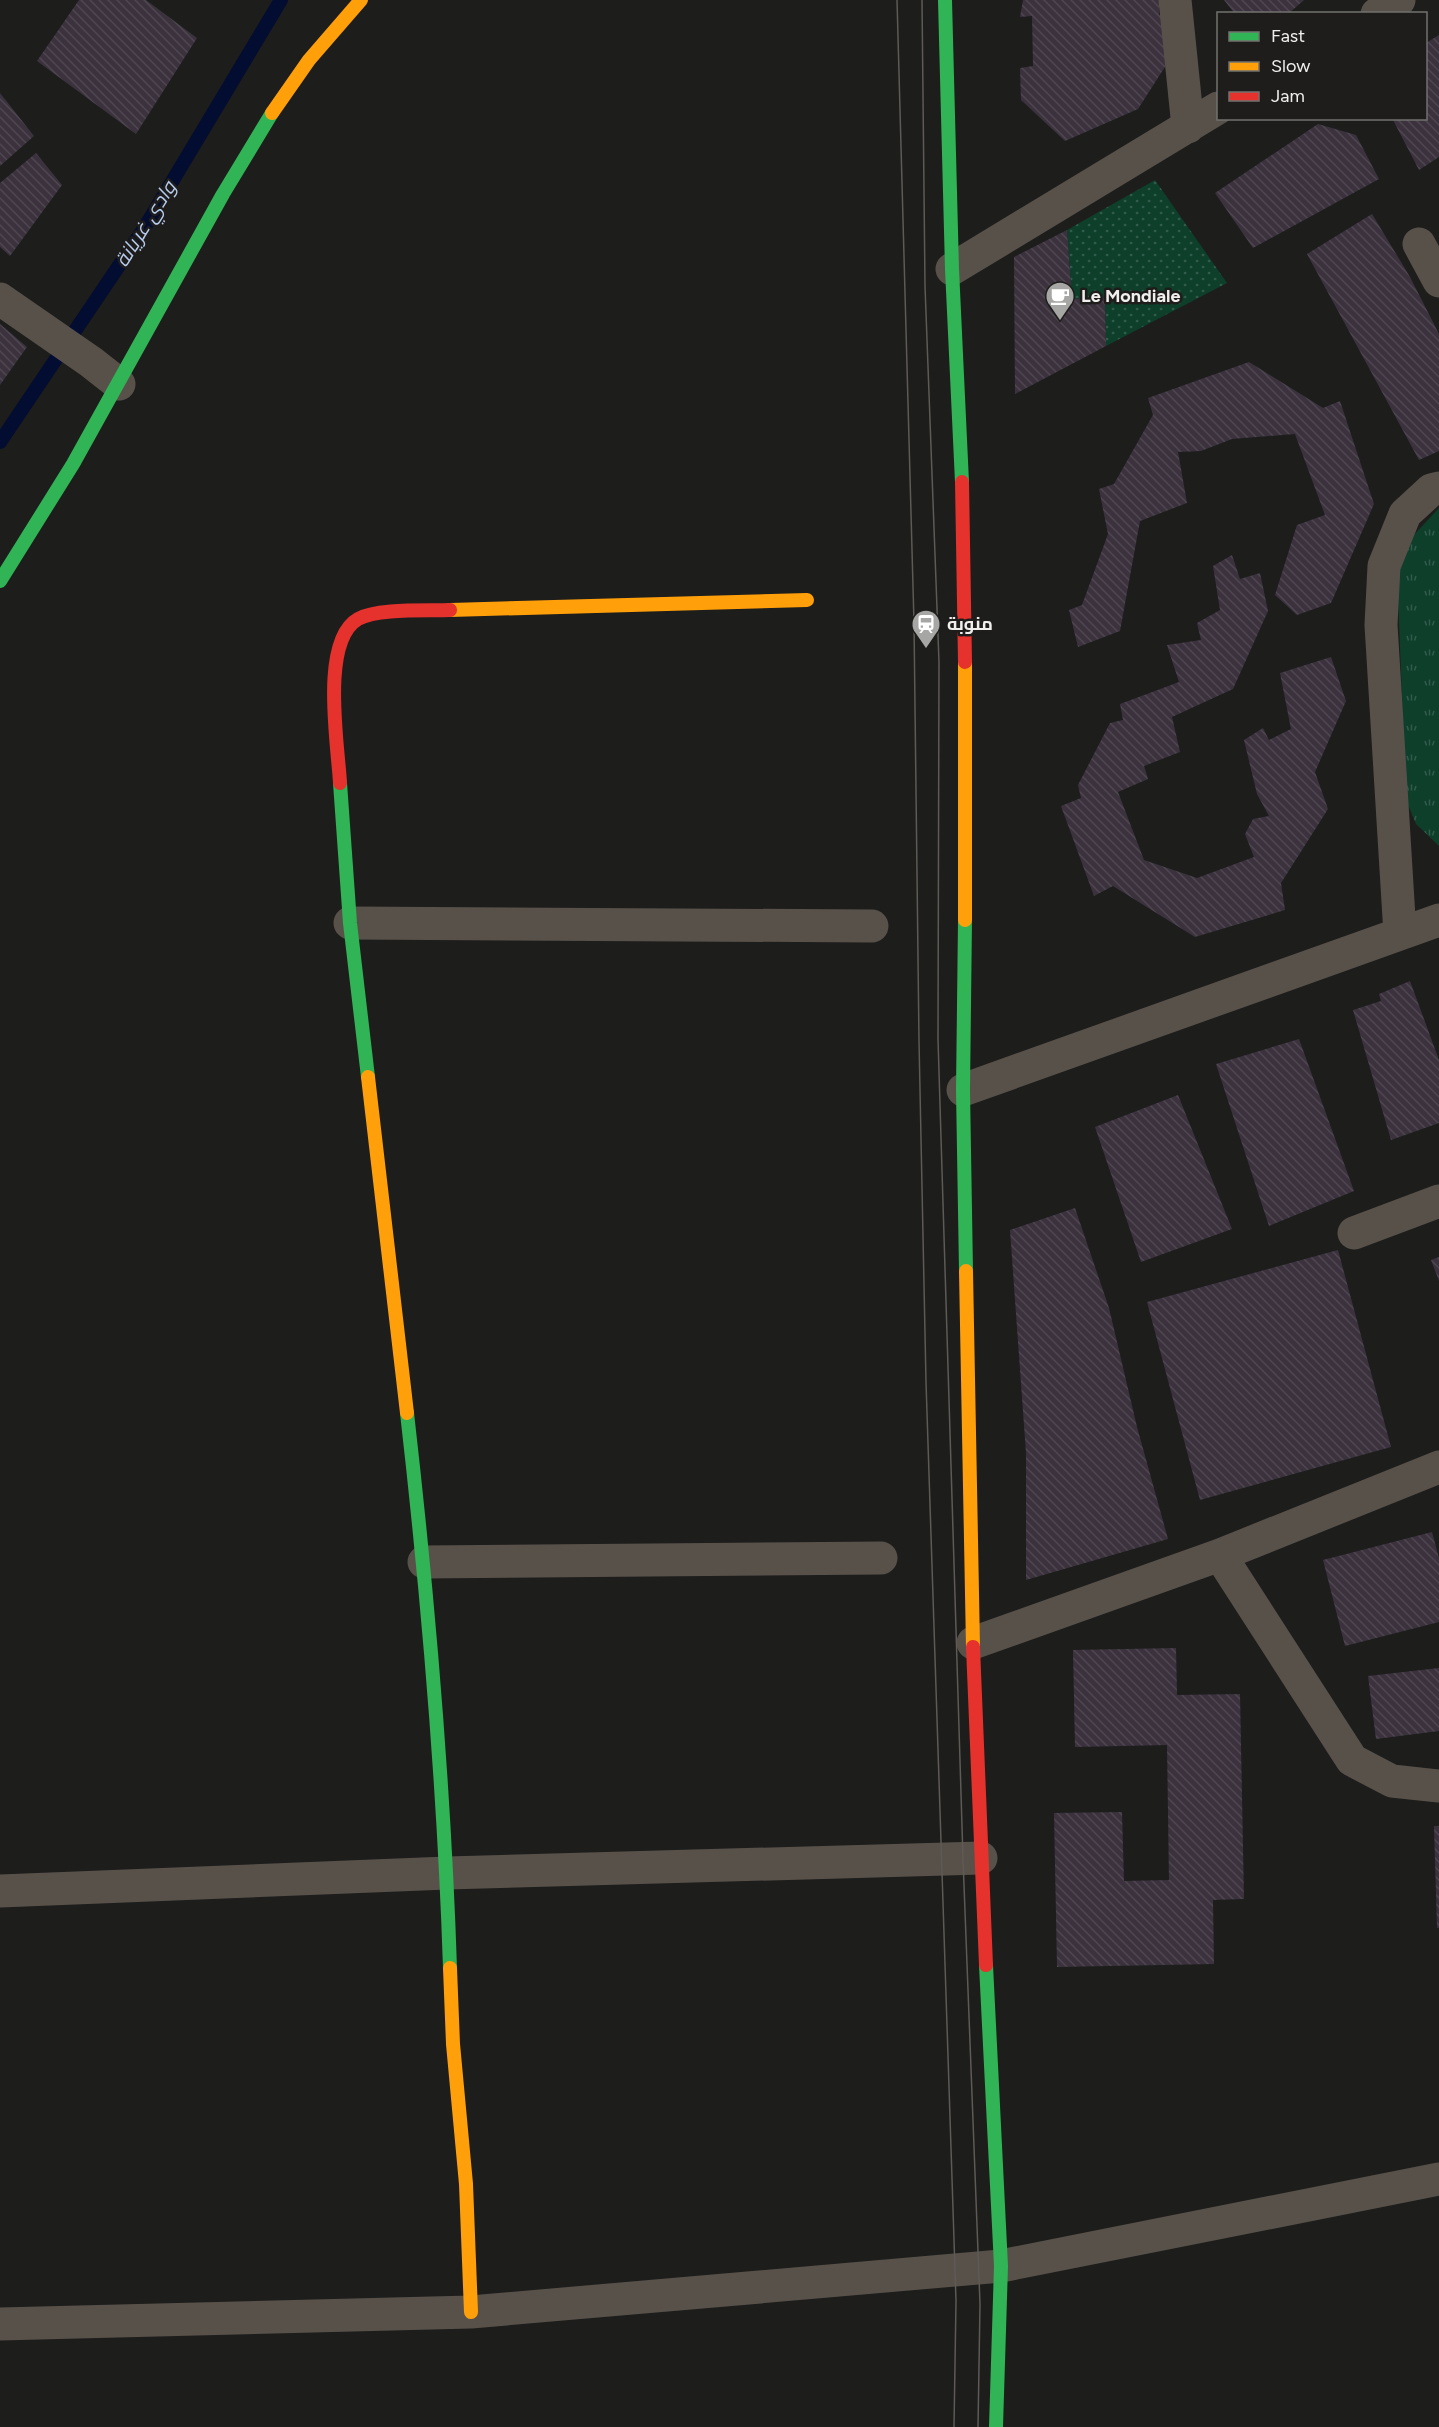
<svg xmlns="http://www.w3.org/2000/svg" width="1439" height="2427" font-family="Figtree,Cairo,sans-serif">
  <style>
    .grass { fill: url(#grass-dots) }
    .park { fill: url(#park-tufts) }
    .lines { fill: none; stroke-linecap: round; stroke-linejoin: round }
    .stream { stroke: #030c31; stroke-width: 14 }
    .building { fill: url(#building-back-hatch) }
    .street { stroke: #58514a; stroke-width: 33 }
    .fast { stroke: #30b455; stroke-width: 14 }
    .slow { stroke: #ff9f0a; stroke-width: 14 }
    .jam { stroke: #e5322d; stroke-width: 14 }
    .tram { stroke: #5e5a56; stroke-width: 1.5 }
    .labels { text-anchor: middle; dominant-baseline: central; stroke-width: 5; stroke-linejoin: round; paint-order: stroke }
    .poi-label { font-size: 18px; font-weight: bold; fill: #f0efed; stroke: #1e1d1b; text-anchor: start }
    .water-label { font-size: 20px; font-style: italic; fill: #b6ccef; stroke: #1e1d1b }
  </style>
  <defs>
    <pattern id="grass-dots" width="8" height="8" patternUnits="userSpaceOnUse" patternTransform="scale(1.5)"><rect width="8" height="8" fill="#0d3f2b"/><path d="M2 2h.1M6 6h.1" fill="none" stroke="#315b4a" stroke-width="1.8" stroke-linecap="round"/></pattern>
    <pattern id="park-tufts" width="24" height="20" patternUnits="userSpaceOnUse" patternTransform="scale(1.5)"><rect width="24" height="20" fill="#0d3f2b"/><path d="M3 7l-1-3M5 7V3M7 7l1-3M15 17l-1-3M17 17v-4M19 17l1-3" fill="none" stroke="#315b4a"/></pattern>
    <pattern id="building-back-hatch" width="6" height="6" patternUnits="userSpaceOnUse" patternTransform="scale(1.5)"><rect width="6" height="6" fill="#3b323e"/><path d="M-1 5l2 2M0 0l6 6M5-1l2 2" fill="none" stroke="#4e4651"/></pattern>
  </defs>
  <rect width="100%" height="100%" fill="#1d1d1c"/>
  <path class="grass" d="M1155,180L1227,283L1106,346L1105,297L1072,299L1067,230Z"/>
  <path class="park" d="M1439,508V846L1416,824L1406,800L1397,569L1411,538Z"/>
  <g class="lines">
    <path class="stream" d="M0,442L143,230L281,0"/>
  </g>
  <path class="building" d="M79,0H146L197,38L136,134L37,61Z
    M1023,0H1159V15L1168,14L1170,59L1138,109L1065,141L1021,100L1020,68L1033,66L1032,16L1020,17Z
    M1224,0H1304L1288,14H1235Z
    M1439,35V157L1419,170L1392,118H1426V43Z
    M0,93L34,136L0,166Z
    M1318,124L1356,135L1379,179L1253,248L1215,193Z
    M36,153L62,185L10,256L0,247V183Z
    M1372,214L1410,277L1439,334V451L1419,460L1307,254Z
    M1067,230L1072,299L1105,297L1106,346L1015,394L1014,257Z
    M0,324L27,347L0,385Z
    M1249,362L1323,408L1340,401L1374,504L1331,603L1297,615L1275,595L1297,525L1325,515L1295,434L1232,439L1201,451L1178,452L1187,503L1140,521L1120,631L1078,647L1069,610L1082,605L1108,534L1099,489L1114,484L1153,415L1148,398Z
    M1232,555L1240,579L1260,573L1268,611L1233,689L1172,717L1180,752L1144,766L1148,779L1118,792L1144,860L1197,878L1254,857L1245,834L1253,819L1269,816L1257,794L1244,740L1263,728L1269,740L1291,729L1280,673L1331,657L1346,701L1315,772L1328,809L1281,883L1285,910L1195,937L1113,886L1094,896L1061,806L1081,798L1078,785L1110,723L1123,720L1120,704L1179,682L1167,645L1201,640L1197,623L1220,610L1213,566Z
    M1410,981L1439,1060V1123L1391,1140L1353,1010L1381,1001L1379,994Z
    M1299,1039L1354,1191L1269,1226L1216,1064Z
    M1178,1095L1232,1229L1141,1262L1095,1127Z
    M1075,1208L1109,1308L1137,1427L1168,1539L1026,1580V1453L1010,1230Z
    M1338,1250L1391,1447L1200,1500L1147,1302Z
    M1439,1257V1281L1431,1260Z
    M1432,1532L1439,1558V1622L1345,1646L1323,1560Z
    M1176,1648L1177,1695L1240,1694L1244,1899L1213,1900L1214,1964L1057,1967L1054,1813L1122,1812L1124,1881L1169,1880L1167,1745L1075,1747L1073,1650Z
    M1439,1668V1731L1376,1739L1368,1676Z
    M1434,1826H1439V1928H1437Z"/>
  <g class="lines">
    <path class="street" d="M1175,0L1188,127
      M1377,14L1399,0
      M1419,244L1439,281
      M952,269L1218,108
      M0,299L91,362L119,384
      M350,923L872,926
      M1400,934L1381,625L1384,566L1405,514L1431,490L1439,488
      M963,1090L1439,920
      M1354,1233L1439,1201
      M1220,1555L1352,1760L1392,1781L1439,1786
      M424,1562L881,1558
      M973,1643L1220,1555L1439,1467
      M0,1891L447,1873L981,1858
      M0,2324L471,2312L1001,2266L1439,2179"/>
    <path class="fast" d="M945,0L952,269L962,482
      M0,581L73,464L223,194L272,113
      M340,783L350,923L368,1077
      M965,920L963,1090L966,1271
      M407,1413C428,1597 444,1783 450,1968
      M986,1965L1001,2266L996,2427"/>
    <path class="slow" d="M272,113L309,60L361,0
      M450,610L807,600
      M965,662V920
      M368,1077L407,1413
      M966,1271L973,1647
      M450,1968L453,2044L466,2184L471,2312"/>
    <path class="jam" d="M962,482L965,662
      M340,783C338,745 320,641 358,619C377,608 427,611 450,610
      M973,1647L986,1965"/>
    <path class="tram" d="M897,0L914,623L919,1041L926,1382L956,2301L954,2427
      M922,0L925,286L939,662L938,1039L963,1859L980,2304L978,2427"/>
  </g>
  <defs>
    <g id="cafe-pin" transform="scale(1.5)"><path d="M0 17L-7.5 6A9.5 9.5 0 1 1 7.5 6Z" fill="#a6a6a4" stroke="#1e1d1b"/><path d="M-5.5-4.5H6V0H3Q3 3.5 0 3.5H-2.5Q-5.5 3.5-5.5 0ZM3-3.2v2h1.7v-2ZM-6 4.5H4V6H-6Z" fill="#fff"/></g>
    <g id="station-pin" transform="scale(1.5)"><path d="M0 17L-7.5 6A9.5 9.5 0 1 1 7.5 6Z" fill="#a6a6a4" stroke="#1e1d1b"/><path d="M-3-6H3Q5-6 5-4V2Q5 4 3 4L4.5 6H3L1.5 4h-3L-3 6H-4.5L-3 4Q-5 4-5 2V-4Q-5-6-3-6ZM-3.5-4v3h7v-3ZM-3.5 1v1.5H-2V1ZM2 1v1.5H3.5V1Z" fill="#fff"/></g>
  </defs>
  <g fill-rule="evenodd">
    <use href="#cafe-pin" x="1060" y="296"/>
    <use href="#station-pin" x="926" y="624"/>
  </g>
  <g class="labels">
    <g class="poi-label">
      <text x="1081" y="296">Le Mondiale</text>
      <text x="947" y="624">منوبة</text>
    </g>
    <g class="water-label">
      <text transform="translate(145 224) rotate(-58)">وادي غريانة</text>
    </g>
  </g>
  <rect x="1217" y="12" width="210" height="108" fill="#1e1d1b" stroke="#72716f" stroke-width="1.5"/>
  <rect x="1229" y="32" width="30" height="9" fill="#30b455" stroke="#72716f" stroke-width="1.5"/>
  <text x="1271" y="42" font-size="18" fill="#f0efed">Fast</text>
  <rect x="1229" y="62" width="30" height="9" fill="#ff9f0a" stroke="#72716f" stroke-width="1.5"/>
  <text x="1271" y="72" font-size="18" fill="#f0efed">Slow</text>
  <rect x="1229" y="92" width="30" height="9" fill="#e5322d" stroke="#72716f" stroke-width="1.5"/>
  <text x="1271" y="102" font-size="18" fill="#f0efed">Jam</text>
</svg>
